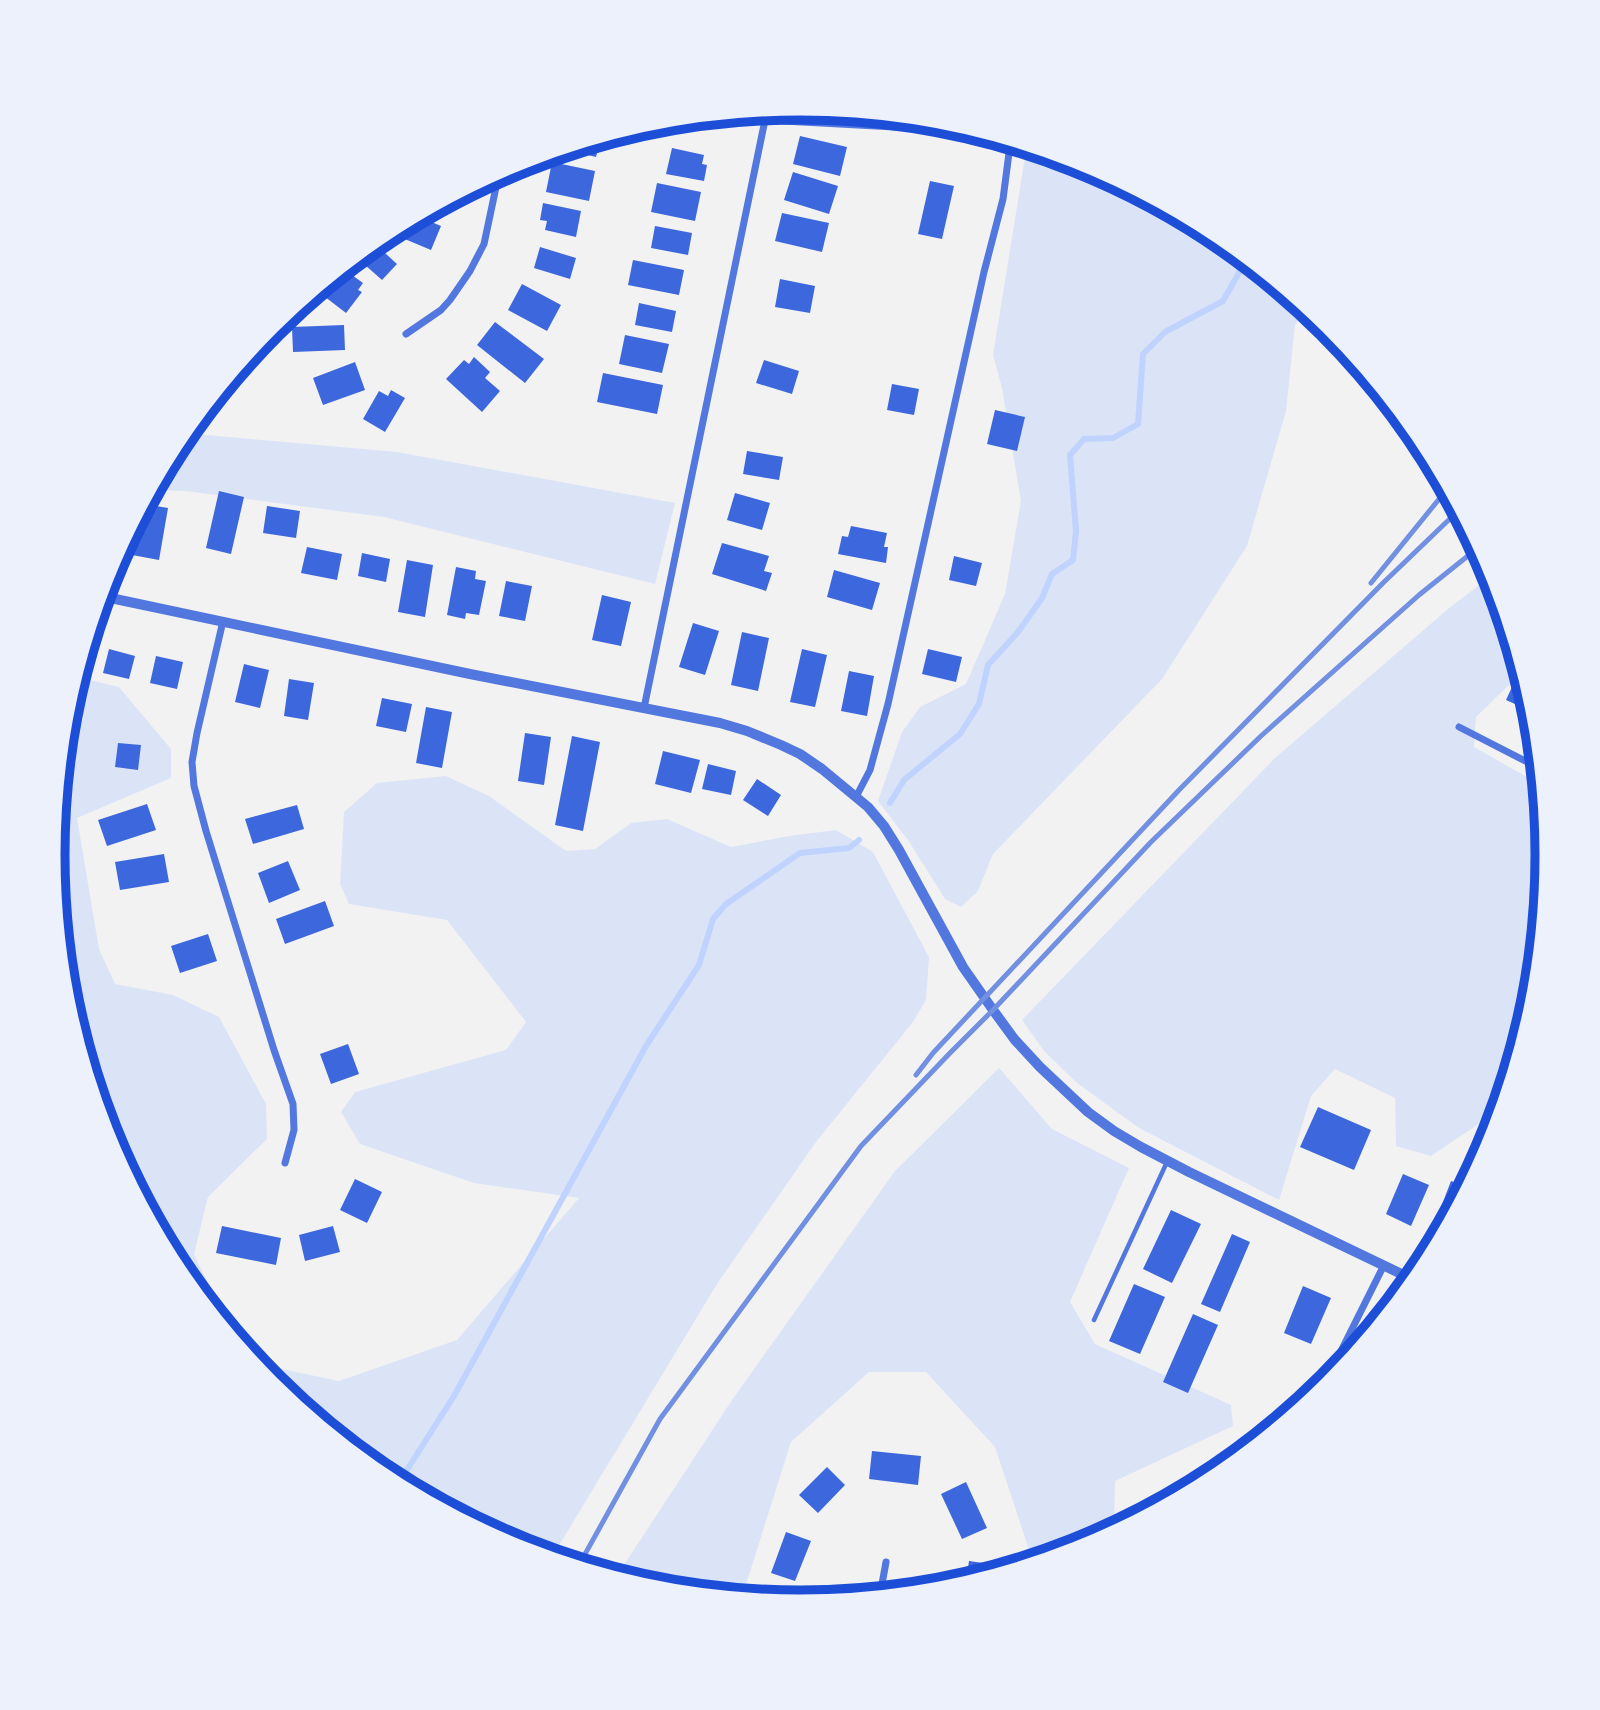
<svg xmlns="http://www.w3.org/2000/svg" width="1600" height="1710" font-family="Rubik,sans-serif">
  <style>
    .green { fill: #dbe4f7 }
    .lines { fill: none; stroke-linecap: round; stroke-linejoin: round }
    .stream { stroke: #bfd3fe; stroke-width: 6 }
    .building { fill: #3d67dc }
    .service { stroke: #5277de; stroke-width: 4.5 }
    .minor { stroke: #5277de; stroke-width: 7 }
    .tertiary { stroke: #5277de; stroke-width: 10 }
    .rail { stroke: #7290e2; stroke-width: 5 }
    .rim { fill: none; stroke: #1d4ed8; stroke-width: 9 }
  </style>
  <rect width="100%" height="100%" fill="#f2f2f2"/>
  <path class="green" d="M1030,148L1086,165L1216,234L1306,308L1295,325L1286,411L1247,546L1162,679L993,854L978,891L961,907L945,899L908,840L878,801L902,732L920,707L966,684L1005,594L1021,501L1002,388L993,355L1026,151Z
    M184,433L397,452L675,503L655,584L384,517L185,491L152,490L179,439Z
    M1492,575L1524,679L1509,685L1476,717L1474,747L1541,785L1547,855L1533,1001L1496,1123L1483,1121L1431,1156L1396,1146L1395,1098L1335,1069L1311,1096L1279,1200L1139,1128L1077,1083L1044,1051L1022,1020L1275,758L1448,609Z
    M77,677L119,687L171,749V778L77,818L99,949L115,984L173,995L219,1017L266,1104L267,1139L208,1197L194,1254L221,1311L267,1366L339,1381L457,1340L579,1198L474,1183L360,1144L341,1112L355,1092L506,1050L526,1022L447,920L349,904L340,884L344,812L377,783L446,776L489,796L566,851L595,849L631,823L667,819L731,847L789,836L836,830L873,852L929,957L926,1000L913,1022L816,1142L717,1284L552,1557L514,1545L384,1476L271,1383L178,1270L109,1141L67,1000L53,855L67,709Z
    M999,1068L1052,1129L1129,1168L1070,1302L1095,1344L1231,1405L1233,1426L1115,1481L1114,1530L1086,1546L1033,1562L995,1447L926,1372H869L791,1442L742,1597L654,1588L616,1577L732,1400L895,1171Z"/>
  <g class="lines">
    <path class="stream" d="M890,803L904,780L960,734L979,704L988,665L1018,632L1042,598L1052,574L1073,560L1076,531L1070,455L1084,439L1113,438L1138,424L1143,354L1165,332L1223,301L1240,271L1233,253L1236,250
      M398,1484L454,1396L646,1046L699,965L713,919L726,904L800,853L849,848L859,840"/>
  </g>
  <path class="building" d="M800,136L847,147L840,176L793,164Z
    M601,138L596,157L563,149Z
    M672,148L704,155L702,164L707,165L704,181L666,174Z
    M552,162L595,171L589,201L546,192Z
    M793,172L838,186L829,214L784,200Z
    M930,181L954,186L942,239L918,234Z
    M657,183L701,192L695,221L651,212Z
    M543,203L581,211L576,237L545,230L547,221L540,220Z
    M782,213L829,223L822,252L775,241Z
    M417,216L441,226L431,250L388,232Z
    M655,226L692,233L688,255L651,248Z
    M374,243L397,264L382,280L356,257Z
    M540,247L576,258L570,279L534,268Z
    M633,260L684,270L679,295L628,285Z
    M345,270L363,283L358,290L362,292L346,313L316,290L337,273L341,276Z
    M780,279L815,286L810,313L775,307Z
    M522,284L561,305L547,331L508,310Z
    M639,303L676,311L672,332L635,325Z
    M495,322L544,359L525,383L477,345Z
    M344,325L345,350L293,352L292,327Z
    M625,335L669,344L662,373L619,364Z
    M474,357L490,372L485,378L500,391L482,412L446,379L464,360L469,364Z
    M764,360L799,371L792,394L756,383Z
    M355,362L365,390L323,405L313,378Z
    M603,373L663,385L657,414L597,402Z
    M892,384L919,389L914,415L887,410Z
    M391,390L405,398L385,432L363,419L379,391L388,396Z
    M995,410L1025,417L1017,451L987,444Z
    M747,451L783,457L779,480L743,474Z
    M219,491L244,497L231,554L206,548Z
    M735,493L770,503L762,530L727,520Z
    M144,504L168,508L159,560L132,555L140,512Z
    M267,506L300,511L296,538L263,533Z
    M851,526L887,533L884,547H888L886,563L838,554L842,536L848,537Z
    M722,543L769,556L764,571L772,573L766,591L712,574Z
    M307,547L342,554L337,580L301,573Z
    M362,553L390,559L386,582L358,576Z
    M954,556L982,563L976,586L949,580Z
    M407,560L433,565L425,617L398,612Z
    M456,567L476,571L475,579L486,581L479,615L466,613L465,619L447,615Z
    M834,570L880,583L872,610L827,597Z
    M506,581L532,586L525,621L499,616Z
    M602,595L631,602L621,646L592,640Z
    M693,623L719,631L705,675L679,667Z
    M742,632L769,638L758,691L731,685Z
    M109,649L135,656L129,679L103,673Z
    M802,649L827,655L815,707L790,702Z
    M928,649L962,657L956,682L922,674Z
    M156,656L183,662L177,689L150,683Z
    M244,664L269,670L260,708L235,702Z
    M849,671L874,676L867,716L841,711Z
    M1517,676L1524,679L1533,712L1506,700Z
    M289,679L314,683L308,720L284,716Z
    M382,698L412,704L406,732L376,726Z
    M426,707L452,712L442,768L416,763Z
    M525,733L551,737L544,785L518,781Z
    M572,736L600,742L583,831L555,825Z
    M118,743L141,745L138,770L115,767Z
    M663,751L700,760L691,793L655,784Z
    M708,764L736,771L731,795L702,789Z
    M757,779L781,795L768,816L743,800Z
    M147,804L156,830L107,846L98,820Z
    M297,805L304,829L253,844L245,819Z
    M164,854L169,882L120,890L115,862Z
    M288,861L300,890L269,903L258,873Z
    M325,901L334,926L285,944L276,919Z
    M208,934L217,961L180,973L171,946Z
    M348,1044L359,1074L331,1084L320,1054Z
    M1318,1107L1371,1130L1354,1170L1300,1147Z
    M1403,1174L1429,1185L1411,1226L1386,1214Z
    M355,1179L382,1192L367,1223L340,1210Z
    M1451,1181L1466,1186L1438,1239L1430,1236Z
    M1171,1210L1201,1224L1172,1283L1143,1269Z
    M222,1226L281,1238L276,1265L216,1253Z
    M333,1226L340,1252L305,1261L299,1235Z
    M1232,1234L1250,1242L1220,1312L1201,1304Z
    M1134,1284L1165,1297L1140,1354L1109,1341Z
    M1303,1286L1331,1298L1311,1344L1284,1333Z
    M1193,1314L1218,1325L1188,1393L1163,1382Z
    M872,1451L921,1456L918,1485L869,1479Z
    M827,1467L845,1485L818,1513L799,1495Z
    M1194,1476L1206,1481L1188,1491Z
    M966,1482L987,1528L962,1539L941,1494Z
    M786,1532L811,1541L795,1581L771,1573Z
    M969,1561L998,1565L997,1573L966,1582Z"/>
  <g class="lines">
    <path class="service" d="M1094,1320L1167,1162"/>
    <path class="minor" d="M722,115L765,120
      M406,334L441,310L450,300L470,271L484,244L499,173
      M223,621L197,733L192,762L194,786L206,831L274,1050L293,1104L294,1130L285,1163
      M644,708L765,120L913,128L986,134
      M1459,727L1539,768
      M856,797L870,770L888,704L984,272L1003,199L1009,153L1006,141L1004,140
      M1322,1389L1384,1265
      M880,1595L886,1562"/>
    <path class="tertiary" d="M101,596L470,674L720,723L747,731L781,745L800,754L822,769L868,807L884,826L899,850L963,967L993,1010L1015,1040L1040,1067L1088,1112L1114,1131L1141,1147L1189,1172L1414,1280"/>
    <path class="rail" d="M1371,583L1448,488
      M916,1075L933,1053L1180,789L1383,583L1459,510
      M579,1565L660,1419L861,1146L950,1053L993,1010L1151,842L1261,736L1419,595L1479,547"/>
  </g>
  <path d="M0 0H1600V1710H0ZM65 855a735 735 0 1 1 1470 0a735 735 0 1 1-1470 0Z" fill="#edf1fc" fill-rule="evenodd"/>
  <path class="rim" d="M65 855a735 735 0 1 1 1470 0a735 735 0 1 1-1470 0Z"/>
</svg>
